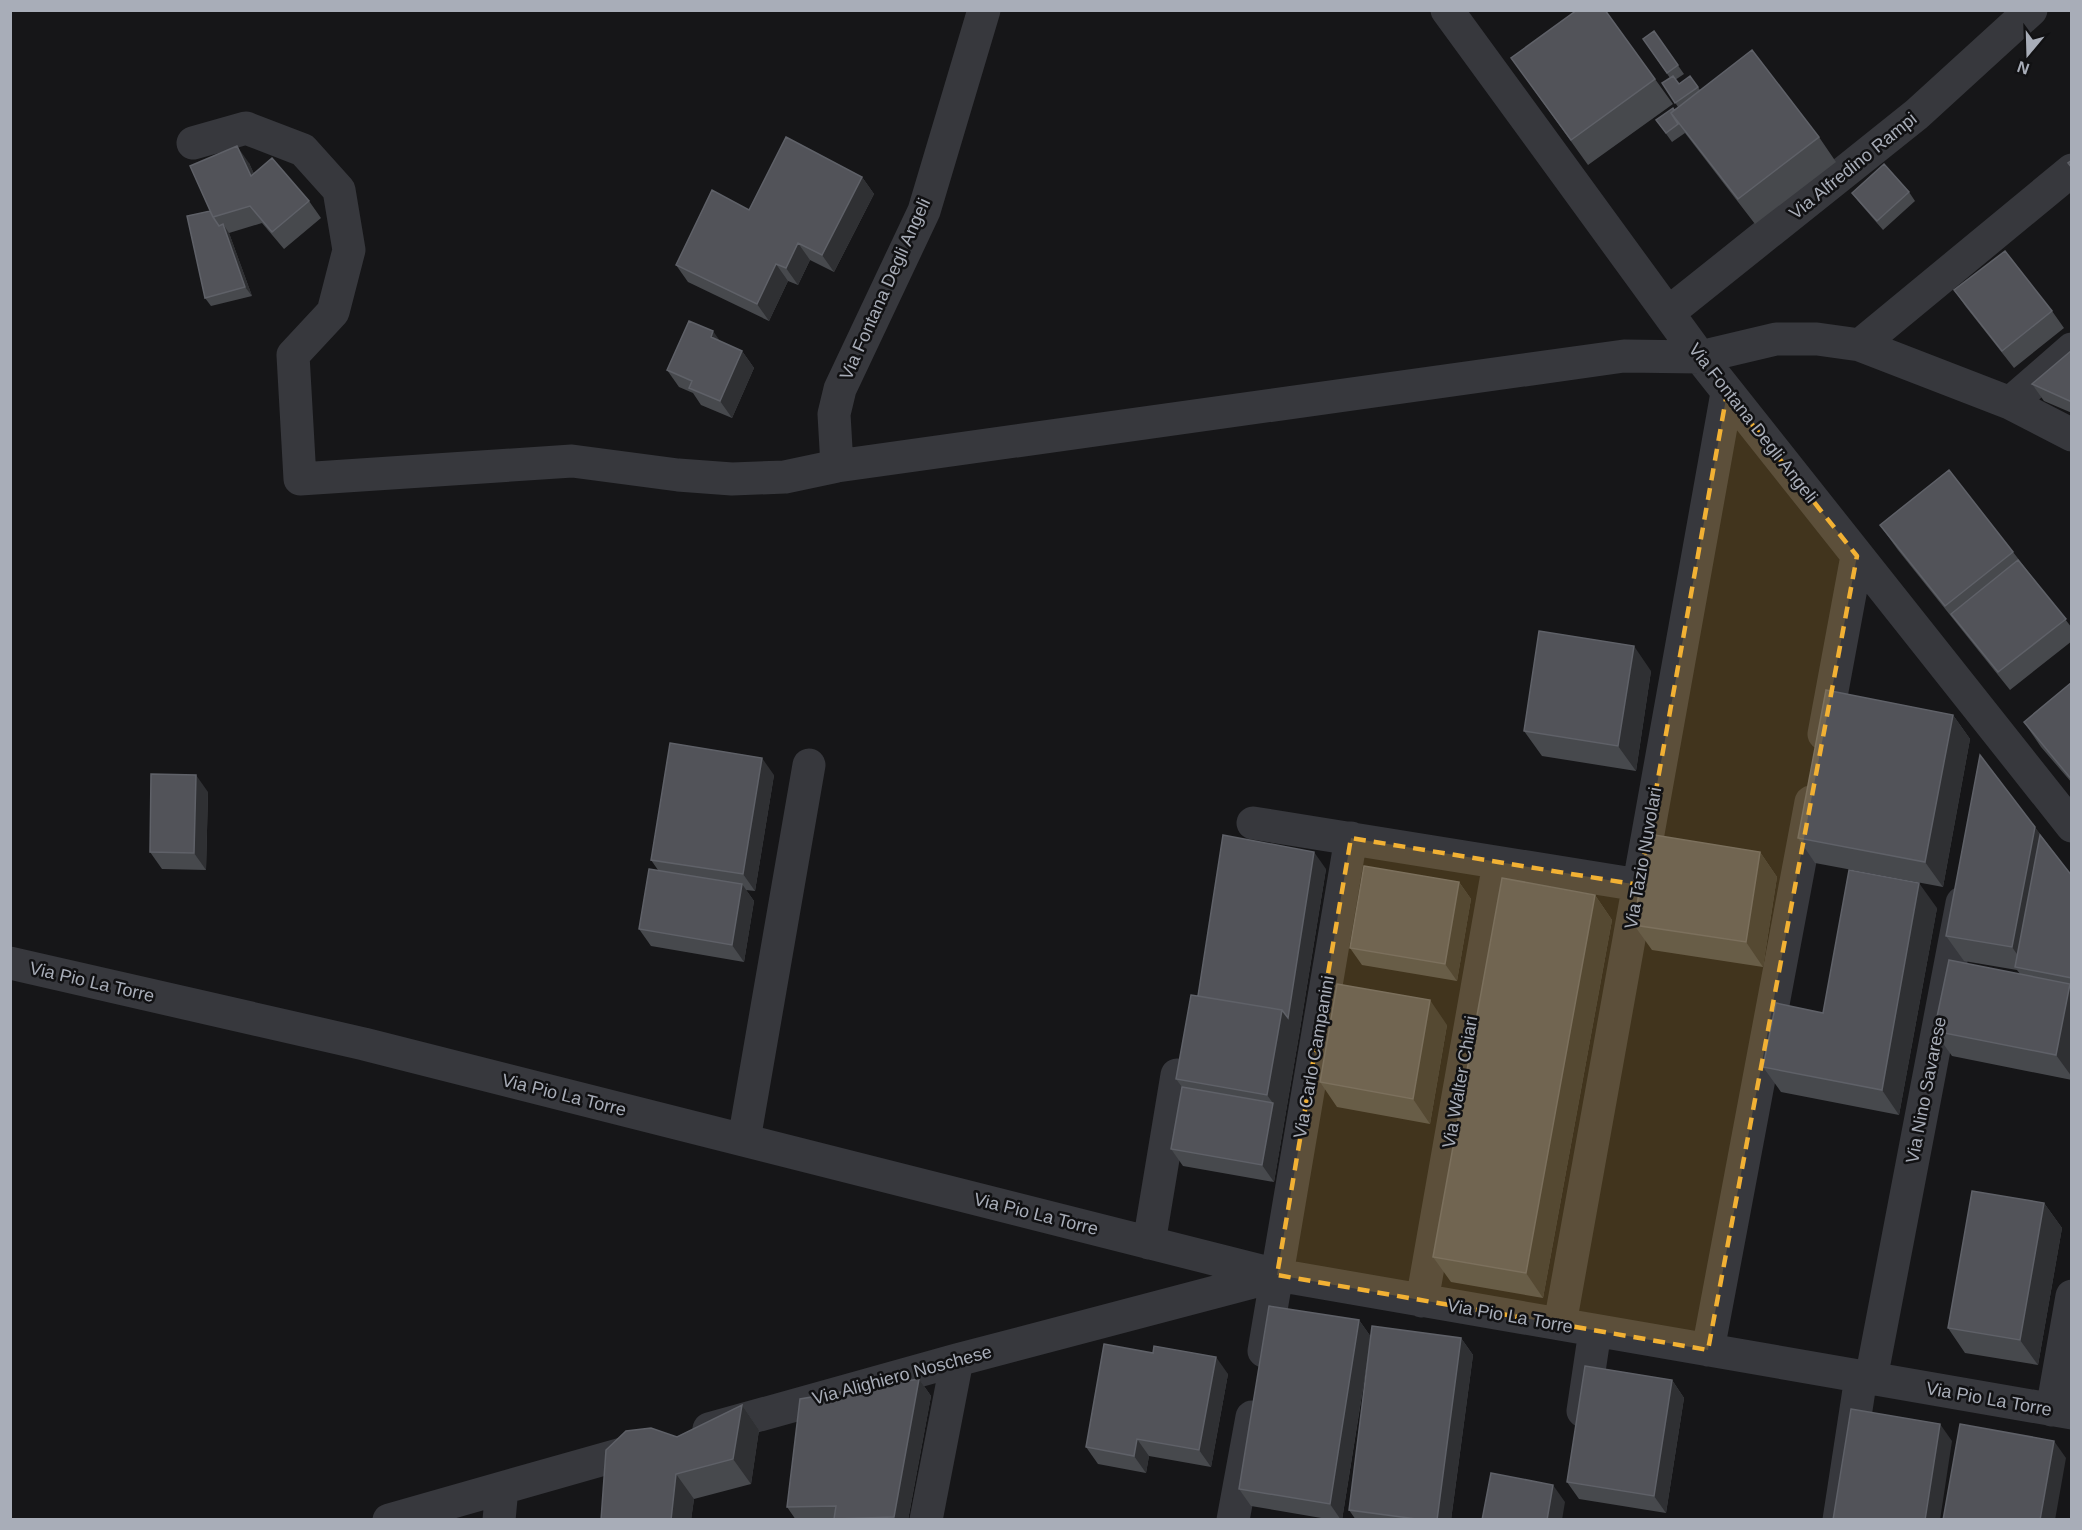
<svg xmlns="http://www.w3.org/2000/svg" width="2082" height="1530" font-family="Arial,sans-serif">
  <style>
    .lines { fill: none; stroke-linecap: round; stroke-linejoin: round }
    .minor { stroke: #37383d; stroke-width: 33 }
    .wall { fill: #47494d }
    .shaded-wall { fill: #2f3033 }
    .building { fill: #525359; stroke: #5f6168; stroke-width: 1.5 }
    .marked { fill: #f2b134; fill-opacity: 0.2; stroke: #f2b134; stroke-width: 4.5; stroke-dasharray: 12 8; stroke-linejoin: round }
    .labels { text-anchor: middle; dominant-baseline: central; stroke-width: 5; stroke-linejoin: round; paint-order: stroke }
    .street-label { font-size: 18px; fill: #a8adb8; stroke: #111113 }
  </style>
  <rect width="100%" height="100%" fill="#161618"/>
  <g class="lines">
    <path class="minor" d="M1447,10L1700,357L2072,826
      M193,143L246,128L303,150L339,190L349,250L333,312L293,355L300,479L572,461L678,475L732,479L785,477L837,466L1624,356L1700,357L1776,339H1817L1860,345L2010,403L2072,435
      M1668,313L1917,114L2031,10
      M1860,345L2072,170
      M2010,403L2072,349
      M837,466L834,414L840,389L924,211L984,10
      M1824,734L1857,556
      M1253,823L1639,885
      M10,963L364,1044L1277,1275L2072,1413
      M744,1140L809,765
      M1149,1243L1177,1075
      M1422,1301L1499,863
      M1560,1324L1727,393
      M1708,1350L1811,802
      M1264,1351L1351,838
      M1871,1379L1962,903
      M2052,1410L2072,1296
      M1583,1411L1595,1331
      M709,1429L957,1360L1276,1276
      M389,1520L650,1446
      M499,1520L502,1488
      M926,1520L957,1360
      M1233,1520L1252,1417
      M1839,1520L1861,1377"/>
  </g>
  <path class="wall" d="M1654,31L1684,74L1675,80L1679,84L1690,76L1700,90L1819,137L1836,162L1755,224L1685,133L1672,142L1656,120L1678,107L1662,83L1670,78L1643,39Z
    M1511,58L1655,79L1673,104L1588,165Z
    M249,163L254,174L309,201L321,218L284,249L262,223L229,233L252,296L211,306L205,298L210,211Z
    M862,177L874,194L834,272L810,260L798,285L788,281L769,321L688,282L676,265L749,210Z
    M1909,192L1915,201L1883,230L1858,201L1852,193Z
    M1954,290L2052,311L2064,328L2014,368L1966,307Z
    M720,341L742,351L754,368L732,418L701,405L693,393L679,387L667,370Z
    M2072,350V413L2044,401L2032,384Z
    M1880,525L2013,552L2072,628V641L2010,690L1898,550Z
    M1651,671L1636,771L1542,756L1524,731Z
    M2072,682V783L2041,747L2024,722Z
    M1953,715L1970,739L1943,887L1815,863L1798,838Z
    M1980,755L2072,876V1080L1952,1056L1934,1031L2020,974L2017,970L1964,961L1946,936Z
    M774,775L755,891L746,890L754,901L744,962L651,946L639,929L658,870L651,860Z
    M208,792L206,870L162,869L150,852Z
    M1760,852L1777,877L1763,967L1652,950L1634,925Z
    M1326,869L1299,1035L1274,1182L1183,1166L1171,1149L1182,1087L1176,1079L1198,996Z
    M1459,882L1471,899L1457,981L1362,965L1350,948Z
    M1595,895L1612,920L1543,1298L1451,1282L1433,1257Z
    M1937,908L1899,1115L1781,1092L1763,1067Z
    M1447,1025L1430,1124L1337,1107L1320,1082Z
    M2044,1203L2062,1228L2038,1365L1965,1353L1948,1328Z
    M1359,1320L1371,1337L1461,1338L1473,1355L1451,1520H1356L1349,1510L1369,1351L1342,1520H1333L1251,1506L1239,1489Z
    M1153,1353L1228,1374L1211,1467L1149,1456L1146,1473L1098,1464L1086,1447Z
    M919,1379L931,1396L908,1520H796L787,1507Z
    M1672,1380L1684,1398L1666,1513L1579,1499L1567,1482Z
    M742,1405L759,1430L751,1484L694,1499L691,1520H601L677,1437Z"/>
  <path class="shaded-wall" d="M237,146L249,163L263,193L251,176Z
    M862,177L874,194L834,272L822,255Z
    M223,224L229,233L252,296L245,287Z
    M798,243L810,260L798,285L786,268Z
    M776,264L788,281L769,321L757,304Z
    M713,331L725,348L711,337Z
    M742,351L754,368L732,418L720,401Z
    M1634,646L1651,671L1636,771L1618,746Z
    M1953,715L1970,739L1943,887L1925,862Z
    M762,758L774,775L755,891L743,874Z
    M196,775L208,792L206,870L194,853Z
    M2035,827L2052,852L2028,970L2012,947Z
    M1314,852L1326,869L1299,1035L1274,1182L1262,1165L1273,1103L1267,1095L1282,1010Z
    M1760,852L1777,877L1763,967L1746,942Z
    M1459,882L1471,899L1457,981L1445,964Z
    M1919,883L1937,908L1899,1115L1882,1090Z
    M742,884L754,901L744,962L732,945Z
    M1595,895L1612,920L1543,1298L1526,1273Z
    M2070,984L2072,986V1077L2056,1055Z
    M1430,1000L1447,1025L1430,1124L1413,1099Z
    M2044,1203L2062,1228L2038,1365L2020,1340Z
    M1359,1320L1371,1337L1342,1520H1341L1330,1504Z
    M1461,1338L1473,1355L1451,1520H1437Z
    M1216,1357L1228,1374L1211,1467L1199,1450Z
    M919,1379L931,1396L908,1520H895L894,1517Z
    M1672,1380L1684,1398L1666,1513L1654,1496Z
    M742,1405L759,1430L751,1484L733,1459Z
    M1940,1424L1952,1441L1940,1520H1925Z
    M1137,1439L1149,1456L1146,1473L1134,1456Z
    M2054,1441L2066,1458L2055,1520H2040Z
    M676,1474L694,1499L691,1520H671Z
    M1553,1485L1565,1502L1562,1520H1547Z"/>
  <path class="building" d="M1577,10H1605L1655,79L1571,140L1511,58Z
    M1654,31L1678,65L1667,73L1643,39Z
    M1752,50L1819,137L1738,199L1671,113Z
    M1673,76L1679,84L1690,76L1698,87L1675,103L1662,83Z
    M1673,108L1674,110L1671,113L1678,124L1666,133L1656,120Z
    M786,137L862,177L822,255L798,243L786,268L776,264L757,304L676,265L712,190L749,210Z
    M237,146L251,176L272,158L309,201L272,232L250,206L213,217L190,166Z
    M2072,160V168L2068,163Z
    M1884,164L1909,192L1877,221L1852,193Z
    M210,211L213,217L219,226L223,224L245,287L205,298L187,216Z
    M2005,251L2052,311L2002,351L1954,290Z
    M689,321L713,331L711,337L742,351L720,401L689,388L692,381L667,370Z
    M2072,350V402L2032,384Z
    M1949,470L2013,552L1945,606L1880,525Z
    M2018,560L2066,619L1998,672L1951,614Z
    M1539,631L1634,646L1618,746L1524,731Z
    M2072,682V780L2024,722Z
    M1826,690L1953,715L1925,862L1798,838Z
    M670,743L762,758L743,874L651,860Z
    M1980,755L2035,827L2012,947L1946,936Z
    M151,774L196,775L194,853L150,852Z
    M1648,834L1760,852L1746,942L1634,925Z
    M1223,835L1314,852L1288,1018L1282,1010L1198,996Z
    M2040,835L2072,876V978L2015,967Z
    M1364,866L1459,882L1445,964L1350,948Z
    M649,869L742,884L732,945L639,929Z
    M1849,870L1919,883L1882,1090L1763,1067L1776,1003L1823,1013Z
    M1502,878L1595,895L1526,1273L1433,1257Z
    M1949,960L2070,984L2056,1055L1934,1031Z
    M1337,984L1430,1000L1413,1099L1320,1082Z
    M1191,995L1282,1010L1267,1095L1176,1079Z
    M1182,1087L1273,1103L1262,1165L1171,1149Z
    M1972,1191L2044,1203L2020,1340L1948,1328Z
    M1269,1306L1359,1320L1330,1504L1239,1489Z
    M1372,1326L1461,1338L1437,1520H1424L1349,1510Z
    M1104,1344L1153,1353L1154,1346L1216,1357L1199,1450L1137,1439L1134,1456L1086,1447Z
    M1585,1366L1672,1380L1654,1496L1567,1482Z
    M919,1379L894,1517L834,1519L836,1506L787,1507L800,1399Z
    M742,1405L733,1459L676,1474L671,1520H601L606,1450L626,1431L651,1428L677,1437Z
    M1851,1409L1940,1424L1925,1520H1833Z
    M1960,1424L2054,1441L2040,1520H1943Z
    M1491,1473L1553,1485L1547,1520H1482Z"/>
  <path class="marked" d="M1727,393L1857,556L1708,1350L1277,1275L1351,838L1639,885Z"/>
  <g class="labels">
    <g class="street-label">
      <text transform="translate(1853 166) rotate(-39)">Via Alfredino Rampi</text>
      <text transform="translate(885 289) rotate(-66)">Via Fontana Degli Angeli</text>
      <text transform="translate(1753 423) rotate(52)">Via Fontana Degli Angeli</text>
      <text transform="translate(1643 858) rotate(-80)">Via Tazio Nuvolari</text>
      <text transform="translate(92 982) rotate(13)">Via Pio La Torre</text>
      <text transform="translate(1314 1057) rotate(-80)">Via Carlo Campanini</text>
      <text transform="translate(1460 1082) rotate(-80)">Via Walter Chiari</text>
      <text transform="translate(1926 1090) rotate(-79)">Via Nino Savarese</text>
      <text transform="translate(564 1095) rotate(14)">Via Pio La Torre</text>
      <text transform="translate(1036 1214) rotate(14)">Via Pio La Torre</text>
      <text transform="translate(1510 1316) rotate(10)">Via Pio La Torre</text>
      <text transform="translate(902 1375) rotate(-15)">Via Alighiero Noschese</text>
      <text transform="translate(1989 1399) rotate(10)">Via Pio La Torre</text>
    </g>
  </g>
  <rect width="2082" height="1530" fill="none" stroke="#a8adb8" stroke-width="24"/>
  <g transform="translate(2028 54) rotate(199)" stroke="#111113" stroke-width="4.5" paint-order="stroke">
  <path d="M0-4.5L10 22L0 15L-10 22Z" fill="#a8adb8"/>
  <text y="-9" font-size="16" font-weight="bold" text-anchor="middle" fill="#a8adb8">N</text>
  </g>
</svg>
